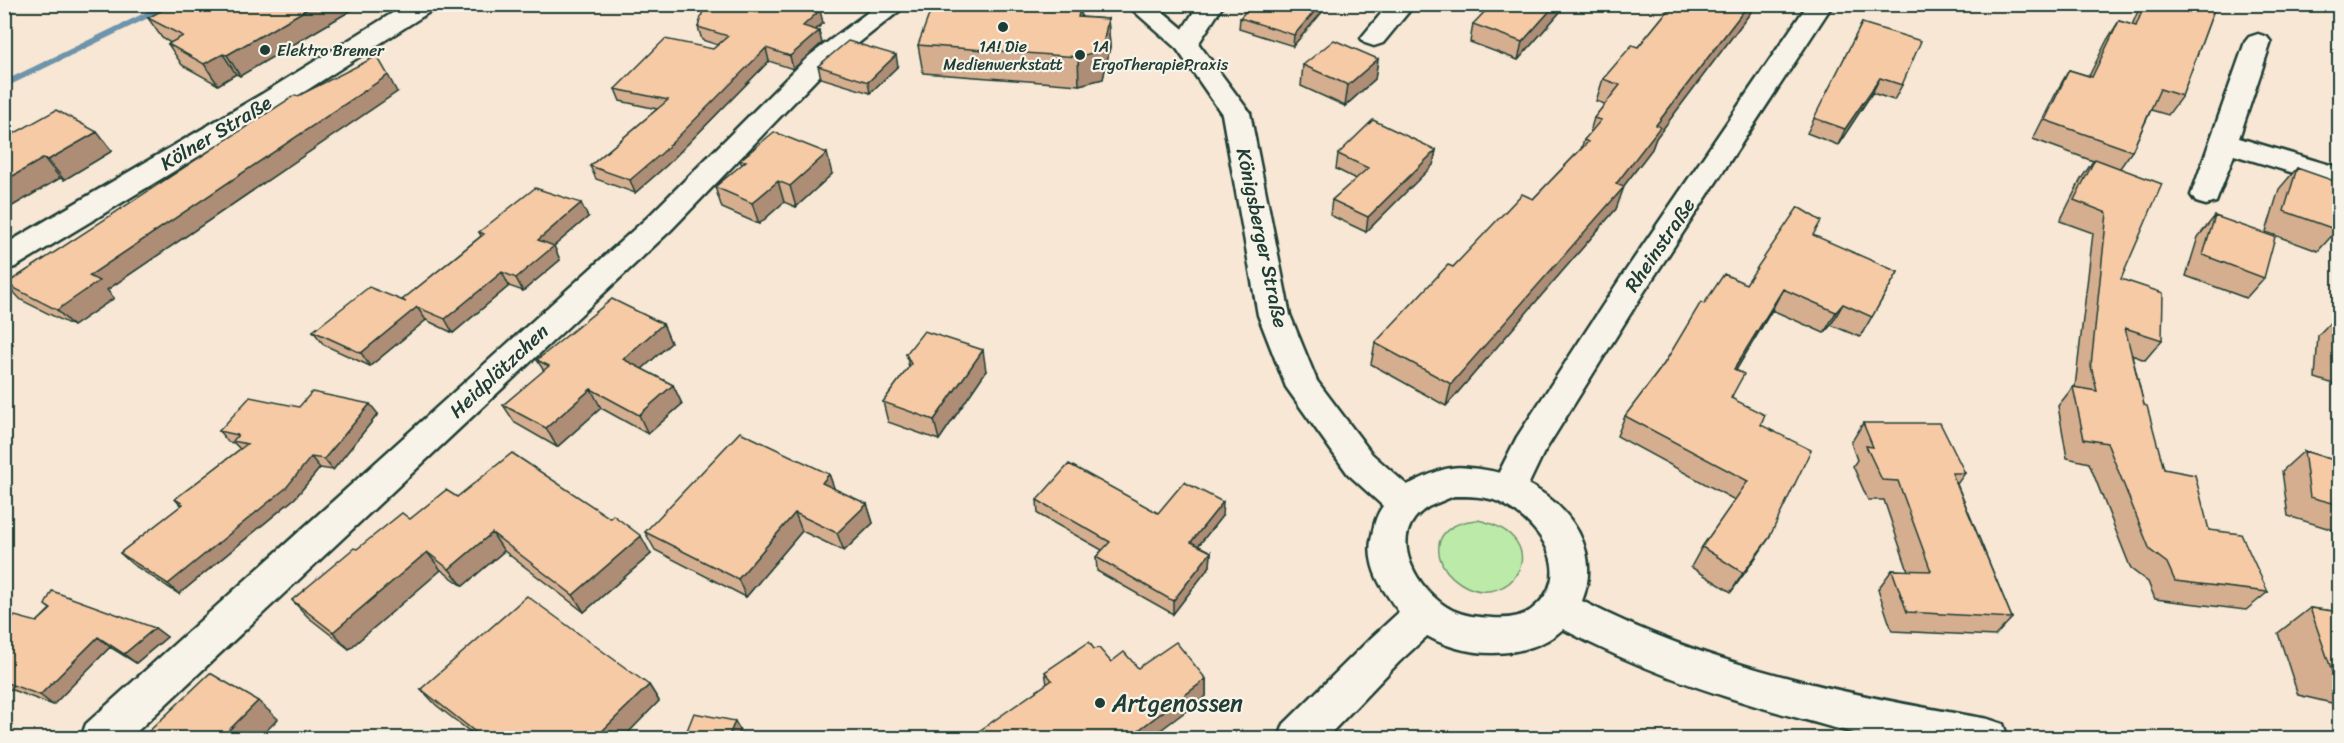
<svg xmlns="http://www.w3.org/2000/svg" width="2344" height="743" font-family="Sriracha,sans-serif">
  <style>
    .green { fill: #bceba9; stroke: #6e946e; stroke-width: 1.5 }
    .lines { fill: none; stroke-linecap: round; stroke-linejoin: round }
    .stream { fill: #6e94ac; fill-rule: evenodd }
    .minor-casing { stroke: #1f3d34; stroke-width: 5 }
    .tertiary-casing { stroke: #1f3d34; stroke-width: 5 }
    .secondary-casing { stroke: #1f3d34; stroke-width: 5 }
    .minor { fill: #f7f3e8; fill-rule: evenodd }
    .tertiary { fill: #f7f3e8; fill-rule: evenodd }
    .secondary { fill: #f7f3e8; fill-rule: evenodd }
    .wall { fill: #d4ae8f; stroke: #1f3d34; stroke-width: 1.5 }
    .shaded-wall { fill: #ad8d74; stroke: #1f3d34; stroke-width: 1.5 }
    .building { fill: #f7caa6; stroke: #1f3d34; stroke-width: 1.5 }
    .poi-dot { fill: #1f3d34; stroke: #f7f3e8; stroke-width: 2 }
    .labels { text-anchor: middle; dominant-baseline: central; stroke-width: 4.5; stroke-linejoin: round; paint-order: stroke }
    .far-poi-label { font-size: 16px; fill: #1f3d34; stroke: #f7f3e8; text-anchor: start }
    .street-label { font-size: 20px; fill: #1f3d34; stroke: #f7f3e8 }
    .near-poi-label { font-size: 24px; fill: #1f3d34; stroke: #f7f3e8; text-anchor: start }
  </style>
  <rect width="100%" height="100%" fill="#f7e7d4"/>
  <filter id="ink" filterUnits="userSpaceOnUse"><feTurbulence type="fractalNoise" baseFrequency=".0167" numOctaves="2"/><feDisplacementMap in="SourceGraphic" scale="12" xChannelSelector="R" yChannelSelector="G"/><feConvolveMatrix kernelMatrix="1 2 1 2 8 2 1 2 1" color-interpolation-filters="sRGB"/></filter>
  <g filter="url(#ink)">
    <path class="green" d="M1478,520C1559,538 1511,616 1460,583C1451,577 1443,569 1440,558C1433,532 1456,521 1478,520Z"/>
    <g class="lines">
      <path class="stream" d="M163,4H177L4,88V81Z"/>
      <g class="minor-casing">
        <path id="minor" d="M879,4H908L827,68L671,230L130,738H81L86,724L649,216L809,56Z
          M1199,4H1224L1195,49L1186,52L1177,49L1173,44Z
          M1389,4H1415L1383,43L1374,46L1365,43L1361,38Z
          M2258,34L2267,37L2271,42L2239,138L2340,168V187L2234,155L2216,202L2206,205L2196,202L2191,195L2245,42L2249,37Z
          M1424,597L1438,602L1443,614L1438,626L1399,662L1326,738H1279L1284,724L1371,638L1410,602Z"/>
      </g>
      <g class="tertiary-casing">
        <path id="tertiary" d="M1808,4H1833L1642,295L1543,454L1521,500L1508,505L1495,500L1490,490L1517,437L1620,279Z"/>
      </g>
      <g class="secondary-casing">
        <path id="secondary" d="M407,4H437L434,9L282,106L15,267L4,270V245L262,94Z
          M1126,4H1154L1195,39L1250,113L1290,315L1317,381L1372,454L1407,485C1421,479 1436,470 1451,468C1459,466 1470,468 1479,469C1542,476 1609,533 1582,601C1709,667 1848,695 1988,719L2003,724L2008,738C1969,738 1929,741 1890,738C1862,737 1832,727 1806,720C1722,698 1640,670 1563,629C1527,662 1460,659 1421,632C1405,621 1395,608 1385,592C1374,576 1367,555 1372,536C1374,525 1376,515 1383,506L1348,474L1286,387L1258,315L1222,114L1177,49ZM1454,496C1468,496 1486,496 1499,502C1539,521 1578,574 1531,610C1520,618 1506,619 1492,618C1477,617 1465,616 1452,610C1417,592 1383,534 1428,507C1436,503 1445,500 1454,496Z"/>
      </g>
      <use href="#minor" class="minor"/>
      <use href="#tertiary" class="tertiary"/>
      <use href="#secondary" class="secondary"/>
    </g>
    <path class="wall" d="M362,4L240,76L236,74L218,85L182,65L168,44L171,43L162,38L148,18Z
      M825,4L819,10L823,23L816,30L822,43L793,69L769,61L667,165L635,193L596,179L590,166L657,109L620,101L615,89L713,49L718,45L702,40L698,27L757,12Z
      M1252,4H1329L1293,46L1239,29L1240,18Z
      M1567,4L1518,60L1470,42L1473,24Z
      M1673,4H1757L1656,138L1652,149L1623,187L1616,209L1446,406L1371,364L1375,343L1453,267L1533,199L1581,149L1584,140L1589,135L1594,118L1605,104L1596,101L1603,79L1638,47Z
      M2141,4H2216L2182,96L2168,115L2151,110L2132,151L2120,168L2121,279L2162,340L2145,360L2132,355L2144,405L2164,469L2209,530L2268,592L2246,610L2155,599L2148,582L2131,569L2089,463L2067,458L2058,406L2073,387H2075L2093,233L2060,221L2081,179L2093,161L2033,139L2058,89L2069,70L2089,76L2107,40L2119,21L2132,25Z
      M1081,17L1108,19L1110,47L1103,79L1079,85L923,73L918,45Z
      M1862,23L1902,85L1894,100L1872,93L1838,145L1807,133Z
      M1378,59L1375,79L1345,106L1301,86L1303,65Z
      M818,66H898L870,93L821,78Z
      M397,92L107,290L114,298L73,326L21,300L6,284L298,96Z
      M4,135L8,137L112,151L64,180L60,178L4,211Z
      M1436,150L1433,165L1366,232L1330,215L1332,200L1356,179L1336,169L1338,154Z
      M740,160L832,174L796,207L784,202L759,224L722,208L715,187L742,165Z
      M2297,168L2337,230L2318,251L2266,232L2279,189Z
      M2215,216L2264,278L2246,298L2186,276L2198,237Z
      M588,217L554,246L560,260L523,291L509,286L453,333L426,320L370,366L324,345L313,331L402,300L481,236L479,232Z
      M1813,236L1898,272L1860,337L1831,325L1824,333L1772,310L1736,370L1732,398L1761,425L1769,538L1756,557L1731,592L1691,567L1702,547L1735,500L1617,436L1625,416L1664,364L1704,304L1746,284Z
      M2338,315H2340V386L2315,378L2318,335Z
      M663,324L671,343L642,369L673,385L682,404L648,434L601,408L557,447L515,423L503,405L544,371L537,360Z
      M906,354L986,371L939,440L888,422L883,402L909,367Z
      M299,407L378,414L333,470L320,468L295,498L179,594L132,564L120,553L181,506L175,499L240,449L234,443L228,442L219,431Z
      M1863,423L1965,473L1957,484L2012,618L1995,636L1892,631L1878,589L1892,570L1908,571L1884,500H1868L1853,466L1857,460L1851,443Z
      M2304,451L2340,462V532L2288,516L2282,471Z
      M829,474L834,489L867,504L873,523L844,551L802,531L746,597L655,550L645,532Z
      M457,497L651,554L584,612L504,551L463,586L441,570L349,649L308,617L292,600L357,549L410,519Z
      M1037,500L1158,513L1222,516L1198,546L1211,552L1210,566L1173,614L1097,571L1096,557L1102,550L1038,514Z
      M45,605L155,628L167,637L136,663L110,647L53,705L4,687V627L37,622L50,609Z
      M2310,608L2340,612V705L2298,695L2278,633Z
      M1094,649L1111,662L1138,668L1206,679V696L1047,684L1045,672Z
      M649,685L659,701L623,738H478L436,705L421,689Z"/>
    <path class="shaded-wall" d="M4,4H22L4,15Z
      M316,4H362L240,76L227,55Z
      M810,4H825L814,16L820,10L823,23L806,38L803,26L807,7Z
      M1321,4H1329L1293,46L1294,35Z
      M1556,4H1567L1518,60L1522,42Z
      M1749,4H1757L1656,138L1652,149L1616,196L1624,187L1616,209L1446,406L1451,384L1616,184L1656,125Z
      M1081,5L1082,33L1078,17Z
      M1108,19L1110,47L1103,79L1079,85L1078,57Z
      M819,31L822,43L793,69L790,56Z
      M766,48L769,61L667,165L635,193L630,180Z
      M223,54L236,74L218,85L204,64Z
      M896,55L898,66L870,93L868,82Z
      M1378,59L1375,79L1345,106L1348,85Z
      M388,75L397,92L107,290L114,298L73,326L57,310L89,276Z
      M1880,78L1872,93L1838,145L1845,129Z
      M97,132L112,151L64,180L48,160Z
      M1436,150L1433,165L1366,232L1368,217Z
      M827,153L832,174L796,207L790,186Z
      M44,158L60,178L4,211V181Z
      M778,181L784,202L759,224L752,203Z
      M581,203L588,217L554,246L560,260L523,291L516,278L538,240Z
      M502,272L509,286L453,333L445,319Z
      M1783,289L1772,310L1724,390L1734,369Z
      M1843,304L1831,325L1824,333L1836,312Z
      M417,307L426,320L370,366L361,353Z
      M663,324L671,343L632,378L623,359Z
      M4,331L13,344L4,349Z
      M983,350L986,371L939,440L934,420Z
      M673,385L682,404L648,434L639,415Z
      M591,389L601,408L557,447L546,428Z
      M370,404L378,414L333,470L324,459Z
      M311,457L320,468L295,498L179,594L168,584Z
      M829,474L836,493L822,483Z
      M1223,502L1222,516L1191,555V542Z
      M867,504L873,523L844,551L837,533Z
      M795,513L802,531L746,597L738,579Z
      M492,533L504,551L463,586L449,569Z
      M641,536L651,554L584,612L573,595Z
      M1769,538L1756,557L1731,592L1743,573Z
      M427,552L441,570L349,649L333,632Z
      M1211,552L1210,566L1173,614V601Z
      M155,628L167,637L136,663L124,654Z
      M98,637L110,647L53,705L40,695Z
      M1206,679V696L1150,738H1128Z
      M649,685L659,701L623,738H595Z
      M258,701L278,719L259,738H221Z
      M735,721L740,730L737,738H728Z"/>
    <path class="building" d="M173,4H316L227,55L223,54L204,64L168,44L183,36L148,18Z
      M705,4H732L757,12L766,4H810L807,7L820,10L803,26L819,31L790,56L766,48L662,153L630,180L590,166L668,100L615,89L665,39L713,49L728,36L698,27Z
      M933,4L1081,5L1078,17L1108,19L1102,50L1078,57L918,45Z
      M1252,4H1321L1294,35L1240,18Z
      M1492,4H1556L1522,42L1473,24Z
      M1673,4H1749L1656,125L1660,127L1616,184L1624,187L1451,384L1375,343L1448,265L1453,267L1522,194L1533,199L1588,142L1584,140L1601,120L1594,118L1620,85L1603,79L1632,45L1638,47Z
      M2145,4H2216L2182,96L2160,89L2132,151L2045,120L2069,70L2092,77L2119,21L2136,26Z
      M1862,23L1921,41L1902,85L1880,78L1845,129L1814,118Z
      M1334,40L1378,59L1348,85L1303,65Z
      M848,41L896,55L868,82L818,66Z
      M377,56L388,75L89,276L99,281L57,310L6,284L295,95L298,96Z
      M56,110L97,132L48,160L44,158L4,181V135L8,137Z
      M1373,120L1436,150L1368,217L1332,200L1368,168L1338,154Z
      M774,132L827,153L790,186L778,181L752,203L715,187L746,161L740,160Z
      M2095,159L2162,184L2121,279L2163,293L2162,340L2125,328L2144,405L2147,406L2164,469L2195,475L2209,530L2241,534L2268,592L2175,581L2167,563L2150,550L2107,443L2084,439L2073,387L2097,391L2091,366L2107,213L2074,200Z
      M2297,168L2340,183V221L2337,230L2284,211Z
      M535,188L581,203L538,240L554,246L516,278L502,272L445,319L417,307L361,353L313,331L369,287L406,302L402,300L484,234L479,232Z
      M1798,207L1821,221L1813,235L1898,272L1872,317L1843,304L1836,312L1783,289L1734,369L1744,374L1731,398L1765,415L1761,425L1811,450L1769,538L1743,573L1702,547L1748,481L1625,416L1664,364L1701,302L1704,304L1724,274L1746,284Z
      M2215,216L2275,237L2264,278L2203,255Z
      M612,299L663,324L623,359L673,385L639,415L591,389L546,428L503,405L549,366L537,360Z
      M2338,315H2340V359L2335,357Z
      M924,331L983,350L934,420L883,402L911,364L906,354Z
      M312,392L370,404L324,459L311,457L286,488L168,584L120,553L183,504L175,499L247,444L233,441L238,435L219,431L250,397L299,407Z
      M1863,423H1940L1965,473H1952L2012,618L1907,612L1892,570L1931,571L1898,481L1882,480L1866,446L1873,447Z
      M740,432L829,474L822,483L867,504L837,533L795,513L738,579L645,532Z
      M2304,451L2340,462V505L2310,497Z
      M512,453L610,518L613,515L641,536L573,595L492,533L449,569L427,552L333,632L292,600L354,548L357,549L402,513L410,519L446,490L457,497Z
      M1069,464L1158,513L1184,482L1223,502L1191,542L1211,552L1173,601L1096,557L1110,542L1037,500Z
      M52,591L155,628L124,654L98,637L40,695L4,682V627L15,616L37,622L51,609L45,605Z
      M527,596L649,685L595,738H483L421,689Z
      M2310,608L2340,612V673L2332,671Z
      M1089,642L1094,649L1099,648L1111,662L1124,652L1138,668L1176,642L1206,679L1128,738H969L1052,680L1045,672Z
      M210,673L258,701L221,738H142Z
      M694,713L735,721L728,738H684Z"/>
  </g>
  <g class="poi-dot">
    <circle cx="1003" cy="27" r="6"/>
    <circle cx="265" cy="50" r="6"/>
    <circle cx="1080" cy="55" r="6"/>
    <circle cx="1100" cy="703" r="6"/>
  </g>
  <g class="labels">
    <g class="far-poi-label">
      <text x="1003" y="46" text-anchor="middle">1A! Die<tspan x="1003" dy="18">Medienwerkstatt</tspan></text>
      <text x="1092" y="46">1A<tspan x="1092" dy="18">ErgoTherapiePraxis</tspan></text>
      <text x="277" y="50">Elektro Bremer</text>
    </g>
    <g class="street-label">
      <text transform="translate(216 133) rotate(-31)">Kölner Straße</text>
      <text transform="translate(1262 238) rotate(78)">Königsberger Straße</text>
      <text transform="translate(1660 245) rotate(-56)">Rheinstraße</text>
      <text transform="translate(499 371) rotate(-43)">Heidplätzchen</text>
    </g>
    <g class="near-poi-label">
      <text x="1112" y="703">Artgenossen</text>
    </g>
  </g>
  <rect width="2344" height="743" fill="none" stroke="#f7f3e8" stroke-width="24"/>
  <rect x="12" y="12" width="2320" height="719" fill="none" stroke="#1f3d34" stroke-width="2" filter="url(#ink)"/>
</svg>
